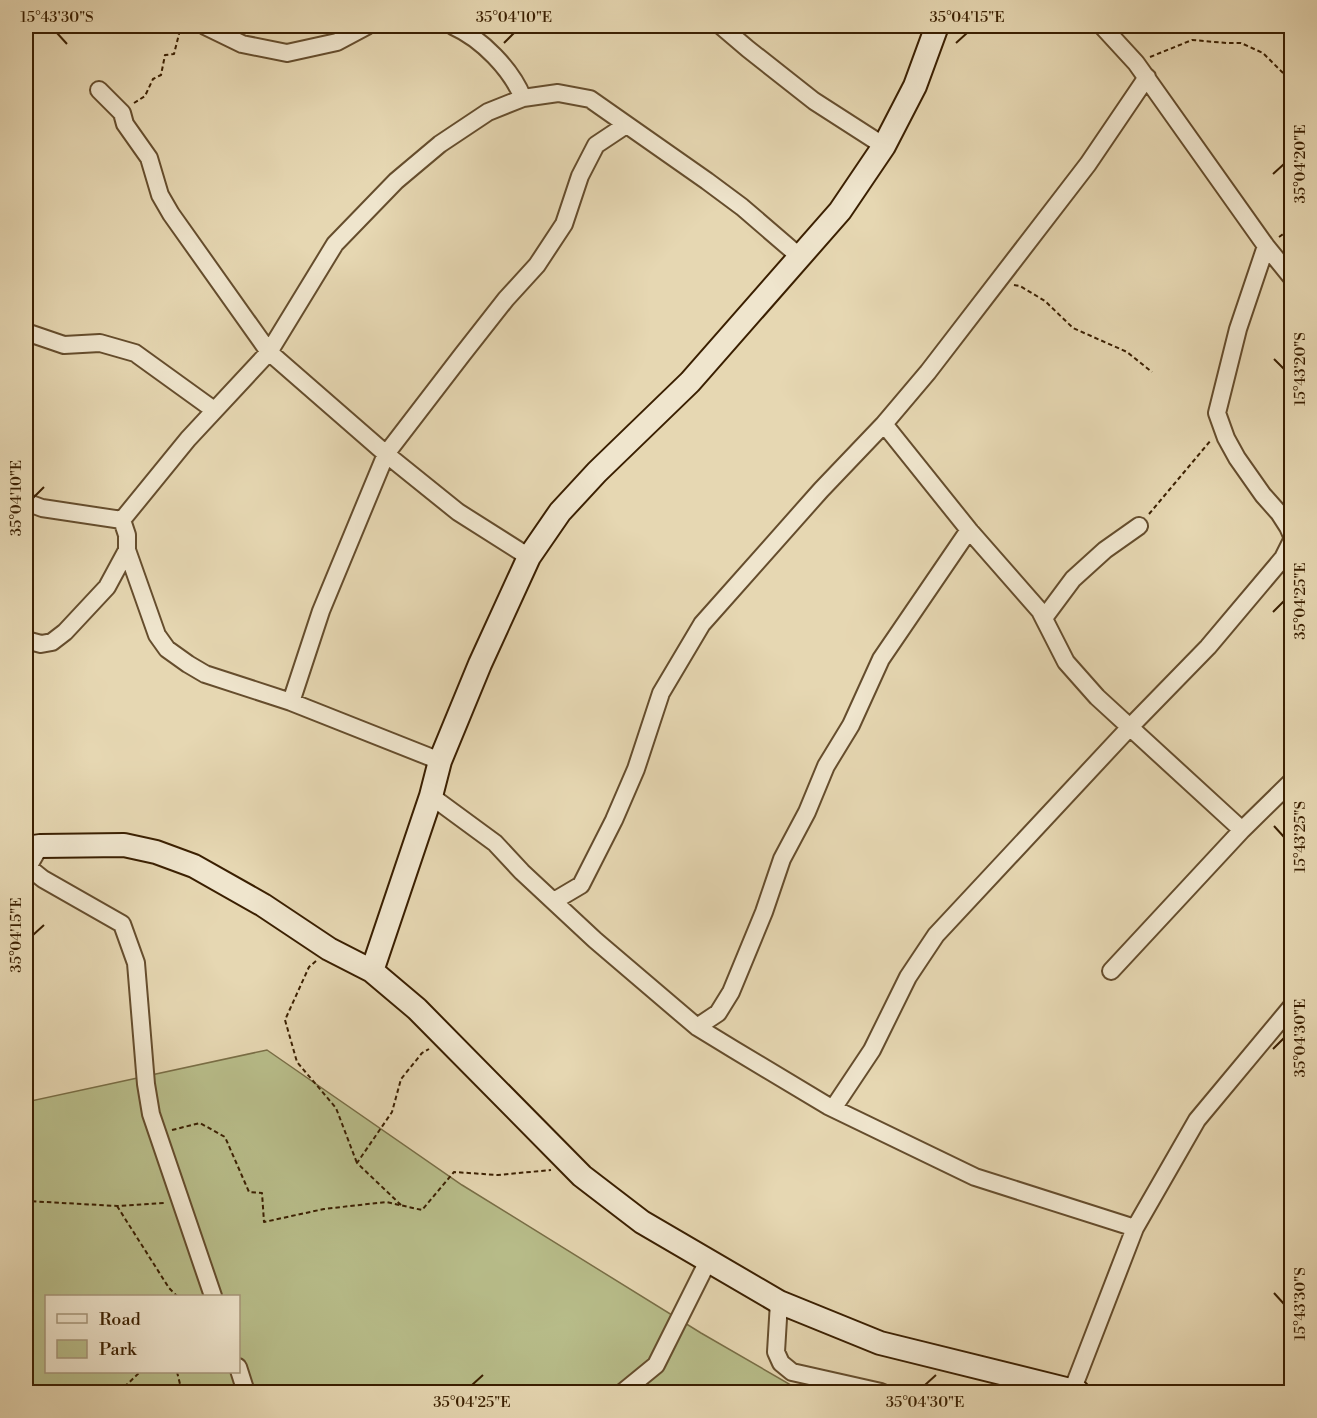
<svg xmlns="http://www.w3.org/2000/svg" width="1317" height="1418" font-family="'Libre Bodoni',serif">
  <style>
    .green { fill: #b8bd8a; stroke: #796e46; stroke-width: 1.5; fill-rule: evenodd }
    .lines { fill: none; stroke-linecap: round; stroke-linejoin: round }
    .street-casing { stroke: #654d2d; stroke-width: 20 }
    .secondary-casing { stroke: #3a1f01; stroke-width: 26 }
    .path { stroke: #3a1f01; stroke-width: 2; stroke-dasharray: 4.5 3; stroke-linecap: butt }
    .street { stroke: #efe5cd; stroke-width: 16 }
    .secondary { stroke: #efe5cd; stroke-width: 22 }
    .ticks { fill: none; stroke: #3a1f01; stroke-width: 2 }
    .neatline { fill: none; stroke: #3a1f01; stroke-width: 2 }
    .ticks-label { font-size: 15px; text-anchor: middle; fill: #3a1f01 }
  </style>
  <rect width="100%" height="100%" fill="#e6d7b2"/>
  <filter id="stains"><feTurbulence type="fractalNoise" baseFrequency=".00333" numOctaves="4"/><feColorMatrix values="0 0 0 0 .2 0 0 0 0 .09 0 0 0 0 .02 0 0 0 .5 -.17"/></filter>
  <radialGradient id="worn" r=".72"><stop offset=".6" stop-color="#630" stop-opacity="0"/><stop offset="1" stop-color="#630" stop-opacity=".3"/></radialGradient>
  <path class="green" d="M267,1050L462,1185L701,1333L803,1392H27L26,1102ZM46,1296H238V1372H46Z"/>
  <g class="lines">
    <g class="street-casing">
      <path id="street" d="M205,26L242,44L287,53L337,42L367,26
        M453,26C482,39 511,69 523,98
        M721,26L748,49L814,101L884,146
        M1102,26L1136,63L1266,246L1292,278
        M99,90L122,113L125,124L149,158L160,195L171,214L269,352L386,454L458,512L529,557
        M1266,246L1238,329L1217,413L1226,438L1237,458L1263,495L1279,513L1288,527L1292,536
        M26,332L64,345L100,343L135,353L214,410
        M884,424L928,372L1088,164L1147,77
        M26,502L42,508L122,520
        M122,520L188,439L269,352L335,244L396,181L440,144L488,112L523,98L558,93L590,99L707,181L742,207L799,256
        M122,520L127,535V550L157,635L167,649L188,664L205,674L291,702L440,761
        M1044,618L1073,579L1105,550L1139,526
        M26,640L41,644L52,642L65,632L107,587L127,550
        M291,702L321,611L386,454L462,355L506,299L537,265L564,224L580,176L596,145L626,125
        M431,796L495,843L522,872L595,940L697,1027L733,1049L828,1106L975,1177L1135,1228
        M40,846L28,867L43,879L122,924L136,963L146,1084L151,1114L213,1296
        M554,901L581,885L614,820L636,769L661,693L702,624L821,490L884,424L969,530L1040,611L1066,662L1097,697L1242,830
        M1111,971L1242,830L1292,781
        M697,1027L718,1013L731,992L764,912L782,859L807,812L826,766L851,725L881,659L969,530
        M834,1107L872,1050L908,977L936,935L1130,727L1208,647L1283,558L1292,540
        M779,1302L776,1352L781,1363L792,1372L881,1392
        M238,1367L246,1392
        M1072,1391L1135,1228L1197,1120L1292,1006
        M623,1392L656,1365L708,1261"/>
    </g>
    <g class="secondary-casing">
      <path id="secondary" d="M26,848L40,846L124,845L156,852L194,866L263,905L329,949L372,971L417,1009L582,1176L642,1222L779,1302L880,1343L1078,1392
        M372,971L431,796L440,761L480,664L529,557L560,512L597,472L690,382L840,211L884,146L915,86L937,26"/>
    </g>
    <path class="path" d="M1150,57L1192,40L1227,43H1241L1263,53L1292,82
      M134,103L145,96L153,79L161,75L165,55L174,54L181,26
      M1279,237L1292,228
      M1014,285L1020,286L1045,301L1073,328L1127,352L1152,372
      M1149,514L1211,440
      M316,961L309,967L285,1020L297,1062L336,1108L357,1163
      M172,1130L200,1123L225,1137L249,1192L262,1193L264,1222L324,1209L386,1202L422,1210L454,1172L498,1175L551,1170
      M26,1198L28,1201L117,1206L165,1203
      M401,1205L357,1163L392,1112L401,1079L422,1053L429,1049
      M117,1206L169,1288L177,1296
      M177,1372L182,1392
      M119,1392L140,1372"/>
    <use href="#street" class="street"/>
    <use href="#secondary" class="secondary"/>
  </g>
  <path class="ticks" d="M57,33L67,44M504,43L514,33M956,43L967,33M1273,174L1284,164M1274,359L1284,369M33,498L44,487M1273,612L1284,601M1274,826L1284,837M33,935L44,925M1273,1049L1284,1038M1274,1293L1284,1304M472,1385L483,1375M925,1385L936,1375"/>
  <rect width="1317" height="1418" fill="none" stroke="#e6d7b2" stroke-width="66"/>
  <rect x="45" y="1295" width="195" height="78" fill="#efe5cd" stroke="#a7967b" stroke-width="1.5"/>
  <rect x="57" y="1314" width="30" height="9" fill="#efe5cd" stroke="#a7967b" stroke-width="1.5"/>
  <text x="99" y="1325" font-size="18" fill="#3a1f01">Road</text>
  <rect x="57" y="1340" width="30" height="18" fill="#b8bd8a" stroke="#a7967b" stroke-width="1.5"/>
  <text x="99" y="1355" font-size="18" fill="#3a1f01">Park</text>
  <rect x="33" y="33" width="1251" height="1352" class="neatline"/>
  <g class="ticks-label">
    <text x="57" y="22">15°43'30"S</text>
    <text x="514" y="22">35°04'10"E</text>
    <text x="967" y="22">35°04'15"E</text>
    <text transform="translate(1300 164) rotate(-90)" y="5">35°04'20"E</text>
    <text transform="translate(1300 369) rotate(-90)" y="5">15°43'20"S</text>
    <text transform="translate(16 498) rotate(-90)" y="5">35°04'10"E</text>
    <text transform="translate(1300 601) rotate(-90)" y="5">35°04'25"E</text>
    <text transform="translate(1300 837) rotate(-90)" y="5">15°43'25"S</text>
    <text transform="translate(16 935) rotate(-90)" y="5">35°04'15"E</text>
    <text transform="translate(1300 1038) rotate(-90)" y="5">35°04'30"E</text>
    <text transform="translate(1300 1304) rotate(-90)" y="5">15°43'30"S</text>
    <text x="472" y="1407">35°04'25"E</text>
    <text x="925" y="1407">35°04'30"E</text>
  </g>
  <rect width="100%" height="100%" filter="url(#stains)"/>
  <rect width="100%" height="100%" fill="url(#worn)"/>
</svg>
